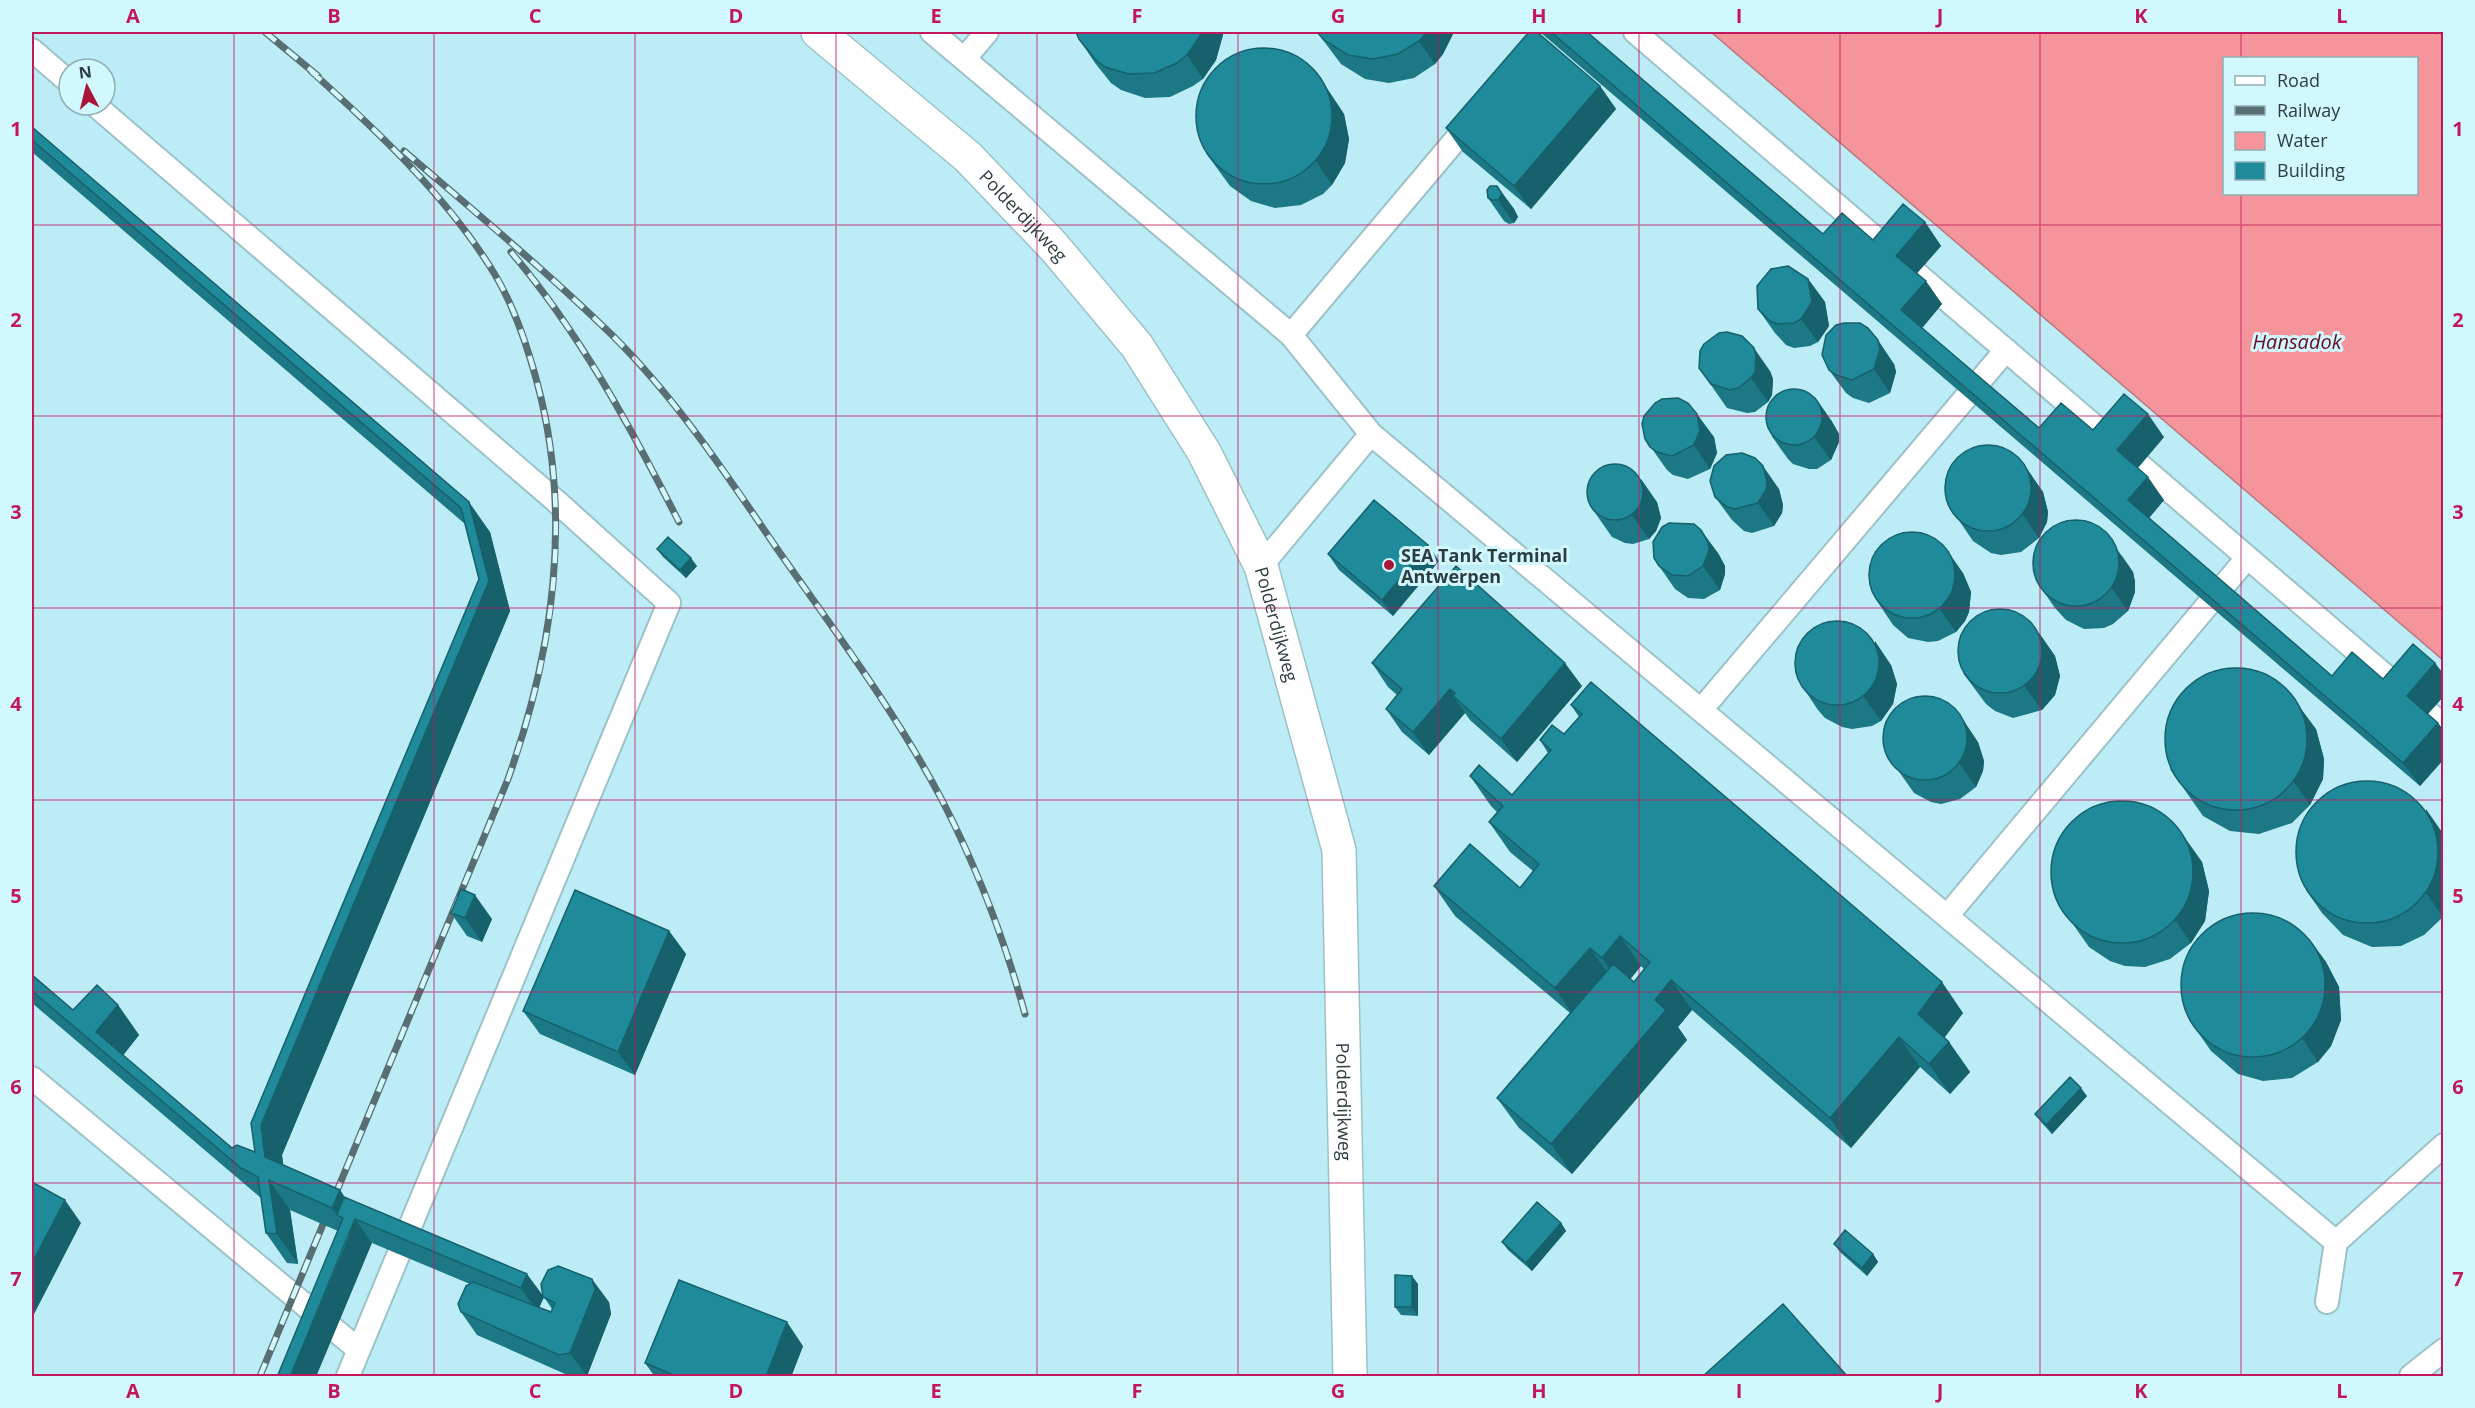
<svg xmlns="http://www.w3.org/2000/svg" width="2475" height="1408" font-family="'Open Sans',sans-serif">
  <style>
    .built { fill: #bcedf6; fill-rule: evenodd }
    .water { fill: #f5949a; stroke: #b97a7f; stroke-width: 1.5; fill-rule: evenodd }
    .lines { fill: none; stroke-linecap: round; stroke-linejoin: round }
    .lane-casing { stroke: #9cc2c9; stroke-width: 26 }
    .street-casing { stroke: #9cc2c9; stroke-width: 36 }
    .lane { stroke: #fff; stroke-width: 22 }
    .street { stroke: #fff; stroke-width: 33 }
    .rail-casing { stroke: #586e72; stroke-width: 7 }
    .rail { stroke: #d1f8ff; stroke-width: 4.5; stroke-dasharray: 14; stroke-linecap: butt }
    .wall { fill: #1b7884; fill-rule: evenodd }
    .shaded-wall { fill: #16616c; fill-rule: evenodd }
    .building { fill: #1f8b9a; stroke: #16616c; stroke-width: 1.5 }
    .grid { fill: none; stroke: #c2185b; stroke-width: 1.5; stroke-opacity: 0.55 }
    .poi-dot { fill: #ab1538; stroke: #d1f8ff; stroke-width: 2 }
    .labels { text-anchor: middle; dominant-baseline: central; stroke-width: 6; stroke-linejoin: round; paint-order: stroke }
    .street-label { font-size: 18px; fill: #2c3c3f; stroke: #d1f8ff }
    .poi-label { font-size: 18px; font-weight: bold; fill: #2c3c3f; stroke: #d1f8ff; text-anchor: start }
    .water-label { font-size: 20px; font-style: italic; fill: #630d1f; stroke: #d1f8ff }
    .neatline { fill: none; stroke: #c2185b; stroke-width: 2 }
    .grid-label { font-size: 20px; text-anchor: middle; font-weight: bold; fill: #c2185b }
  </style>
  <rect width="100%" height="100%" fill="#d1f8ff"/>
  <path class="built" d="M32,32H1711L2443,660V1376H32ZM69,69H105V105H69Z"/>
  <path class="water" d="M1711,32H2443V660ZM2224,58H2416V194H2224Z"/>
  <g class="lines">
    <g class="lane-casing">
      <path id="lane" d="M932,32L1291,335L1371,434L2336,1242L2444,1145
        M1635,32L2444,726
        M32,50L69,82
        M964,59L987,32
        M95,105L556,501L669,603L348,1376
        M1291,335L1474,118
        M1261,566L1371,434
        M1701,710L2006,350
        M1947,916L2247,558
        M32,1078L359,1350
        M2327,1302L2336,1242
        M2411,1376L2444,1350"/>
    </g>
    <g class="street-casing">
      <g id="street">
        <path id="s1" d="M818,32L968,157L1054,247L1137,346L1204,452L1261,566L1339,850L1350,1376"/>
      </g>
    </g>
    <use href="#lane" class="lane"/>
    <use href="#street" class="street"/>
    <g class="rail-casing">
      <path id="rail" d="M265,32L318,76
        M404,151C474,211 545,270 611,334C677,399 728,477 780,553C837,634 897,714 943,802C978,870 1005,941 1025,1014
        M511,252C580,333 631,428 679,522
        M260,1376L508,779C554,650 573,516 537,382C527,345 514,306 494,273C447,196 377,131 311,71"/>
    </g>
    <use href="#rail" class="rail"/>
  </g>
  <path class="wall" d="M1076,32H1222L1223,35L1216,60L1203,79L1193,86L1170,97L1145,98L1121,90L1111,83L1095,63L1079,39Z
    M1317,32H1454L1443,54L1435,64L1414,78L1389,83L1365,79L1341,64Z
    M1540,32H1587L1823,234L1873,240L1925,222L1941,246L1917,273L1942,304L1922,328L2039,428L2093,430L2164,437L2138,468L2164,500L2149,518L2332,676L2383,679L2435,663L2444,675V696L2428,714L2438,723L2444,731V759L2420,786Z
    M1314,69L1344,114L1349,139L1345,163L1332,185L1323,194L1301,205L1275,208L1251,201L1230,186L1206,153Z
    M1600,86L1616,109L1531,209L1463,152L1446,128Z
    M32,127L490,532L510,611L282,1155L283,1165L340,1190L344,1197L543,1296L609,1302L611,1314L587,1376L572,1377L477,1335L461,1312L470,1284L372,1243L338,1231L290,1210L298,1264L287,1263L266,1233L261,1198L32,1003V975L73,1010L118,1005L139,1035L123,1055L232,1148L255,1152L479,579L465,524L32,152ZM544,1297L552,1309L551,1312L539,1308Z
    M1497,186L1514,209L1518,217L1514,223L1509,224L1504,221L1488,198Z
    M1808,279L1825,302L1829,326L1818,342L1810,346L1794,348L1786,345L1775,333L1758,309Z
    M1894,364L1896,372L1890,393L1869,403L1853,398L1846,393L1829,370Z
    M1699,368L1770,371L1773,379L1772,395L1768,402L1755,412L1747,413L1727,408Z
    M1831,420L1839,434V442L1831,460L1817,469H1809L1793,464L1788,459L1771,435Z
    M1714,437L1717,453L1710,469L1688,479L1673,475L1667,470L1645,439Z
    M2027,469L2043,492L2048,512L2047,522L2039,538L2021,552L2001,555L1991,553L1973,541L1947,503Z
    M1779,489L1783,505L1782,513L1774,526L1752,533L1744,531L1732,520L1715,497Z
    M1657,502L1661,518L1656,531L1649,539L1633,544L1625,543L1612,537L1591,507Z
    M657,549L697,566L686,578L663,557Z
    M1718,553L1725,566V574L1720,590L1704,599L1688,598L1675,589L1659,566Z
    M1328,554L1439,561L1393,616L1339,570Z
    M2122,556L2133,572L2135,582V592L2128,611L2113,624L2104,628L2084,629L2066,620L2055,608L2039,585Z
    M1963,573L1971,592L1969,612L1965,621L1956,632L1938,641L1928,642L1908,638L1893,625L1877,601Z
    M2039,633L2055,656L2060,676L2055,695L2042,710L2013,718L1995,711L1986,704L1963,673Z
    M1372,663L1582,686L1517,762L1470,720L1465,713L1429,755L1402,732L1386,709L1397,695L1388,687Z
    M1891,665L1897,684L1893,704L1881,721L1872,726L1852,729L1842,727L1825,718L1818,710L1802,686Z
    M1571,705L1963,1013L1944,1037L1949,1042L1970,1072L1950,1094L1920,1067L1851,1148L1692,1010L1678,1027L1687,1040L1572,1174L1519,1128L1497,1098L1570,1013L1455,916L1434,886L1520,888L1533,871L1510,852L1489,822L1497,812L1491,806L1470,776L1512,795L1548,753L1540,740L1564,734L1579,717ZM1641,966L1644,969L1634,982L1630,979Z
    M2316,729L2324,759L2323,779L2310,805L2292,823L2259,834L2230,831L2203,816L2170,769Z
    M1978,742L1984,761L1983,771L1976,787L1960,799L1941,804L1931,802L1914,793L1886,753Z
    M2174,823L2202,862L2209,891L2205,921L2191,943L2170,959L2145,967L2125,966L2110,961L2089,947L2056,900Z
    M2442,832L2444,835V914L2443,917L2424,935L2401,946L2372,947L2343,935L2322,913L2306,890Z
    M451,913L492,919L482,942L467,936Z
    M669,931L686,954L635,1075L540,1034L523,1011Z
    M2309,939L2326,962L2339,987L2341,1020L2331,1046L2318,1062L2292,1078L2263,1081L2238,1074L2211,1051L2195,1028Z
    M2087,1096L2052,1134L2041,1122L2035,1114Z
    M1561,1223L1566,1231L1532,1271L1508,1250L1502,1242Z
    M1834,1244L1873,1254L1878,1262L1867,1276L1840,1252Z
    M1418,1284V1316L1401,1315L1395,1307Z
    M803,1346L791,1377H655L645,1363Z"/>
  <path class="shaded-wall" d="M1201,32H1222L1223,35L1216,60L1203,79L1187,55Z
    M1427,32H1454L1443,54L1435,64L1419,41Z
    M1314,69L1344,114L1349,139L1345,163L1332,185L1316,161Z
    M1600,86L1616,109L1531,209L1514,186Z
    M1497,186L1514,209L1518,217L1514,223L1498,200Z
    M1925,222L1941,246L1912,279L1896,256Z
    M1808,279L1825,302L1829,326L1818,342L1801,319Z
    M1926,281L1942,304L1918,333L1901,310Z
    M1878,340L1894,364L1896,372L1890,393L1874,369Z
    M1754,348L1770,371L1773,379L1772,395L1768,402L1751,378Z
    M1815,397L1831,420L1839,434V442L1831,460L1814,437Z
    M1697,414L1714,437L1717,453L1710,469L1694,445Z
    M2148,414L2164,437L2133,473L2117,450Z
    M1763,466L1779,489L1783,505L1782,513L1774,526L1758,503Z
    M2027,469L2043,492L2048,512L2047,522L2039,538L2022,514Z
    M2148,477L2164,500L2144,524L2128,500Z
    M1641,479L1657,502L1661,518L1656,531L1649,539L1632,515Z
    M469,502L490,532L510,611L282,1155L286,1187L265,1157L261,1125L489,581Z
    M1701,530L1718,553L1725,566V574L1720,590L1703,566Z
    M2105,532L2133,572L2135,582V592L2128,611L2111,587Z
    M1428,545L1439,561L1393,616L1382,600Z
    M1947,550L1963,573L1971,592L1969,612L1965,621L1956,632L1939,608Z
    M691,558L697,566L686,578L680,570Z
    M2039,633L2055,656L2060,676L2055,695L2042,710L2025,687Z
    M1875,641L1891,665L1897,684L1893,704L1881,721L1864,697Z
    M1565,663L1582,686L1517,762L1501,739Z
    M2435,663L2444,675V696L2423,719L2407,696Z
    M1450,689L1458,701L1453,696L1465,713L1429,755L1413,732Z
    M2299,706L2316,729L2324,759L2323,779L2310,805L2294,782Z
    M1962,718L1978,742L1984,761L1983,771L1976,787L1959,763Z
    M2438,723L2444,731V759L2420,786L2403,763Z
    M2426,809L2444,835V914L2443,917L2426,893Z
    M2185,838L2202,862L2209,891L2205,921L2191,943L2175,920Z
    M475,895L492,919L482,942L465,918Z
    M669,931L686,954L635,1075L618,1052Z
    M1620,936L1641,966L1623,988L1602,958Z
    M2309,939L2326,962L2339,987L2341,1020L2331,1046L2318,1062L2302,1038Z
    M1590,948L1611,978L1576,1019L1555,988Z
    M1671,980L1692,1010L1678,1027L1687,1040L1572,1174L1551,1144L1655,1000Z
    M1942,982L1963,1013L1939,1045L1918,1014Z
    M118,1005L139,1035L118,1062L96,1032Z
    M1899,1037L1920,1067L1851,1148L1830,1118Z
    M1949,1042L1970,1072L1950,1094L1929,1064Z
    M2081,1088L2087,1096L2052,1134L2046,1125Z
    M269,1180L290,1210L298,1264L277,1234Z
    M340,1190L361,1221L355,1219L372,1243L316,1377H290L350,1233L332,1208ZM337,1215L343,1218L350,1233Z
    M65,1200L81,1223L32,1318V1263Z
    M1561,1223L1566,1231L1532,1271L1526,1263Z
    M1873,1254L1878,1262L1867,1276L1862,1268Z
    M527,1274L544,1297L537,1312L521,1288Z
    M1412,1276L1418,1284V1316L1412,1307Z
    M592,1279L609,1302L611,1314L587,1376L570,1353Z
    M787,1322L803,1346L791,1377H766Z"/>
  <path class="building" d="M1076,32H1201L1200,36L1187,55L1177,63L1154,73L1129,74L1105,67L1095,59L1079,39Z
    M1317,32H1427L1419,41L1398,54L1373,59L1348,55L1324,40Z
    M1529,32H1537L1600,86L1514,186L1446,128Z
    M1551,32H1587L1823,234L1842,213L1873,240L1903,204L1925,222L1896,256L1926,281L1901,310L2039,428L2061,403L2093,430L2124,394L2148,414L2117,450L2148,477L2128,500L2332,676L2352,652L2383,679L2413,644L2435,663L2407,696L2438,723L2403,763Z
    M1196 116a68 68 0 1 1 136 0a68 68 0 1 1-136 0Z
    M32,127L469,502L489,581L261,1125L265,1157L340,1190L332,1208L269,1180L277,1234L266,1233L258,1177L241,1168L32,991V975L73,1010L97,985L118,1005L96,1032L232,1148L237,1145L255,1152L251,1123L479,579L461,508L32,140Z
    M1490,186H1497L1502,194L1498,200H1492L1488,198L1487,190Z
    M1788,266L1808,279L1812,302L1801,319L1794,323L1778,324L1770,321L1758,309L1757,286L1771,269Z
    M1844,323H1860L1868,328L1878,340L1880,349L1874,369L1852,380L1836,375L1829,370L1822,355L1826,335L1836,325Z
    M1727,332L1742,336L1754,348L1756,355L1755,372L1751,378L1738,388L1730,390L1711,384L1699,368L1700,351L1704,344L1719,333Z
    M1766 417a28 28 0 1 1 56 0a28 28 0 1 1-56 0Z
    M1678,398L1688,403L1697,414L1700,430L1694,445L1672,456L1657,452L1650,447L1645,439L1642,424L1644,416L1655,403L1662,399Z
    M1945 488a43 43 0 1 1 86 0a43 43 0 1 1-86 0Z
    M1742,453L1755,458L1763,466L1767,482L1766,490L1758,503L1735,509L1727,507L1715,497L1710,481L1714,466L1726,455Z
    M1587 492a28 28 0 1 1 56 0a28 28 0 1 1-56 0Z
    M1374,500L1428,545L1382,600L1328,554Z
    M2033 563a43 43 0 1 1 86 0a43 43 0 1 1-86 0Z
    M1669,523L1694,524L1701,530L1708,542L1709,551L1703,566L1688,576L1672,575L1659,566L1654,558L1653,542L1662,527Z
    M1869 575a43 43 0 1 1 86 0a43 43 0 1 1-86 0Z
    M668,537L691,558L680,570L657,549Z
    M1456,566L1565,663L1501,739L1453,696L1455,693L1450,689L1413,732L1386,709L1402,689L1372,663Z
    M1958 651a42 42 0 1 1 84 0a42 42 0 1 1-84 0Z
    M1795 663a42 42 0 1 1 84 0a42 42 0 1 1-84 0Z
    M2165 739a71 71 0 1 1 142 0a71 71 0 1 1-142 0Z
    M1591,682L1942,982L1918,1014L1949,1042L1929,1064L1899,1037L1830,1118L1671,980L1655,1000L1666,1010L1551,1144L1497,1098L1613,964L1634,982L1650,962L1620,936L1602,958L1590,948L1555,988L1434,886L1470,844L1520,888L1539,864L1489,822L1503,806L1470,776L1479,765L1512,795L1551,750L1540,740L1552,725L1564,734L1582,714L1571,705Z
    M1883 738a42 42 0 1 1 84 0a42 42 0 1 1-84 0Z
    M2296 852a71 71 0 1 1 142 0a71 71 0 1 1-142 0Z
    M2051 872a71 71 0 1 1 142 0a71 71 0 1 1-142 0Z
    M461,889L475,895L465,918L451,913Z
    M575,890L669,931L618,1052L523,1011Z
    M2181 985a72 72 0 1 1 144 0a72 72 0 1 1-144 0Z
    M2070,1077L2081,1088L2046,1125L2035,1114Z
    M32,1182L65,1200L32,1263Z
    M344,1197L527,1274L521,1288L355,1219L290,1377H277L343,1218L337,1215Z
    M1537,1202L1561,1223L1526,1263L1502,1242Z
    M1845,1230L1873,1254L1862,1268L1834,1244Z
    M558,1266L592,1279L595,1290L570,1353L559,1355L461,1312L458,1304L466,1286L473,1282L551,1312L555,1303L543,1297L541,1284L548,1270Z
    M1395,1275L1412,1276V1307H1395Z
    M679,1280L787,1322L766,1377H679L645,1363Z
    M1783,1304L1848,1377H1702Z"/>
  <path class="grid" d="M234,32V1376M434,32V1376M635,32V1376M836,32V1376M1037,32V1376M1238,32V1376M1438,32V1376M1639,32V1376M1840,32V1376M2040,32V1376M2241,32V58M2241,194V1376M32,225H2444M32,416H2444M32,608H2444M32,800H2444M32,992H2444M32,1183H2444"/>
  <circle class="poi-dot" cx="1389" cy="565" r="6"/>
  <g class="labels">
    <g class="street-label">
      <text stroke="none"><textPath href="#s1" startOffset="276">Polderdijkweg</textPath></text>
      <text stroke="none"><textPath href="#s1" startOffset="762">Polderdijkweg</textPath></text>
      <text stroke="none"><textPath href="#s1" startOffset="1248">Polderdijkweg</textPath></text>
    </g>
    <g class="poi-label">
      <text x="1401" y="555">SEA Tank Terminal<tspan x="1401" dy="21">Antwerpen</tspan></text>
    </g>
    <g class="water-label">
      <text x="2297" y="341">Hansadok</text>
    </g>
  </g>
  <rect width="2475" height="1408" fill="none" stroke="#d1f8ff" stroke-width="66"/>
  <rect x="2223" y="57" width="195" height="138" fill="#d1f8ff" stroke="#8fadb2" stroke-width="1.5"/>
  <rect x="2235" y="76" width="30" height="9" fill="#ffffff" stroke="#8fadb2" stroke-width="1.5"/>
  <text x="2277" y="87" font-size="18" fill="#2c3c3f">Road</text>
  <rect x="2235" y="106" width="30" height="9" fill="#586e72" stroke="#8fadb2" stroke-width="1.5"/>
  <text x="2277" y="117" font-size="18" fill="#2c3c3f">Railway</text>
  <rect x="2235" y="132" width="30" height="18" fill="#f5949a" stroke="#8fadb2" stroke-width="1.5"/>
  <text x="2277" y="147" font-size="18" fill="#2c3c3f">Water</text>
  <rect x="2235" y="162" width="30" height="18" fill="#1f8b9a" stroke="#8fadb2" stroke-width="1.5"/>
  <text x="2277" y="177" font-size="18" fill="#2c3c3f">Building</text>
  <g transform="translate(87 87) rotate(353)"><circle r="28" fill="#d1f8ff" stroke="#8fadb2" stroke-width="1.5"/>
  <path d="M0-4.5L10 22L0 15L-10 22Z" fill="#ab1538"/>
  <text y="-9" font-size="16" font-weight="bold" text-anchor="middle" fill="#2c3c3f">N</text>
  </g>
  <rect x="33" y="33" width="2409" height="1342" class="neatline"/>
  <g class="grid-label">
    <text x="133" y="23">A</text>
    <text x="334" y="23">B</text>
    <text x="535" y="23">C</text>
    <text x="736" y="23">D</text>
    <text x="936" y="23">E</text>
    <text x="1137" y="23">F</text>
    <text x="1338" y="23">G</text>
    <text x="1539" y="23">H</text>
    <text x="1739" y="23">I</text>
    <text x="1940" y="23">J</text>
    <text x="2141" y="23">K</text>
    <text x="2342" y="23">L</text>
    <text x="16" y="136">1</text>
    <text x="2458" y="136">1</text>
    <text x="16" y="327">2</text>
    <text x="2458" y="327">2</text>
    <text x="16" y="519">3</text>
    <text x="2458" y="519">3</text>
    <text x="16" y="711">4</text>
    <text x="2458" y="711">4</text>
    <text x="16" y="903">5</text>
    <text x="2458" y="903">5</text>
    <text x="16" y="1094">6</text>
    <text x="2458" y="1094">6</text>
    <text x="16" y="1286">7</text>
    <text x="2458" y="1286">7</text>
    <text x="133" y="1398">A</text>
    <text x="334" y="1398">B</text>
    <text x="535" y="1398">C</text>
    <text x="736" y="1398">D</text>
    <text x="936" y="1398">E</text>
    <text x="1137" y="1398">F</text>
    <text x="1338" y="1398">G</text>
    <text x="1539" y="1398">H</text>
    <text x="1739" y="1398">I</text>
    <text x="1940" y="1398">J</text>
    <text x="2141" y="1398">K</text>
    <text x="2342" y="1398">L</text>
  </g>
</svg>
